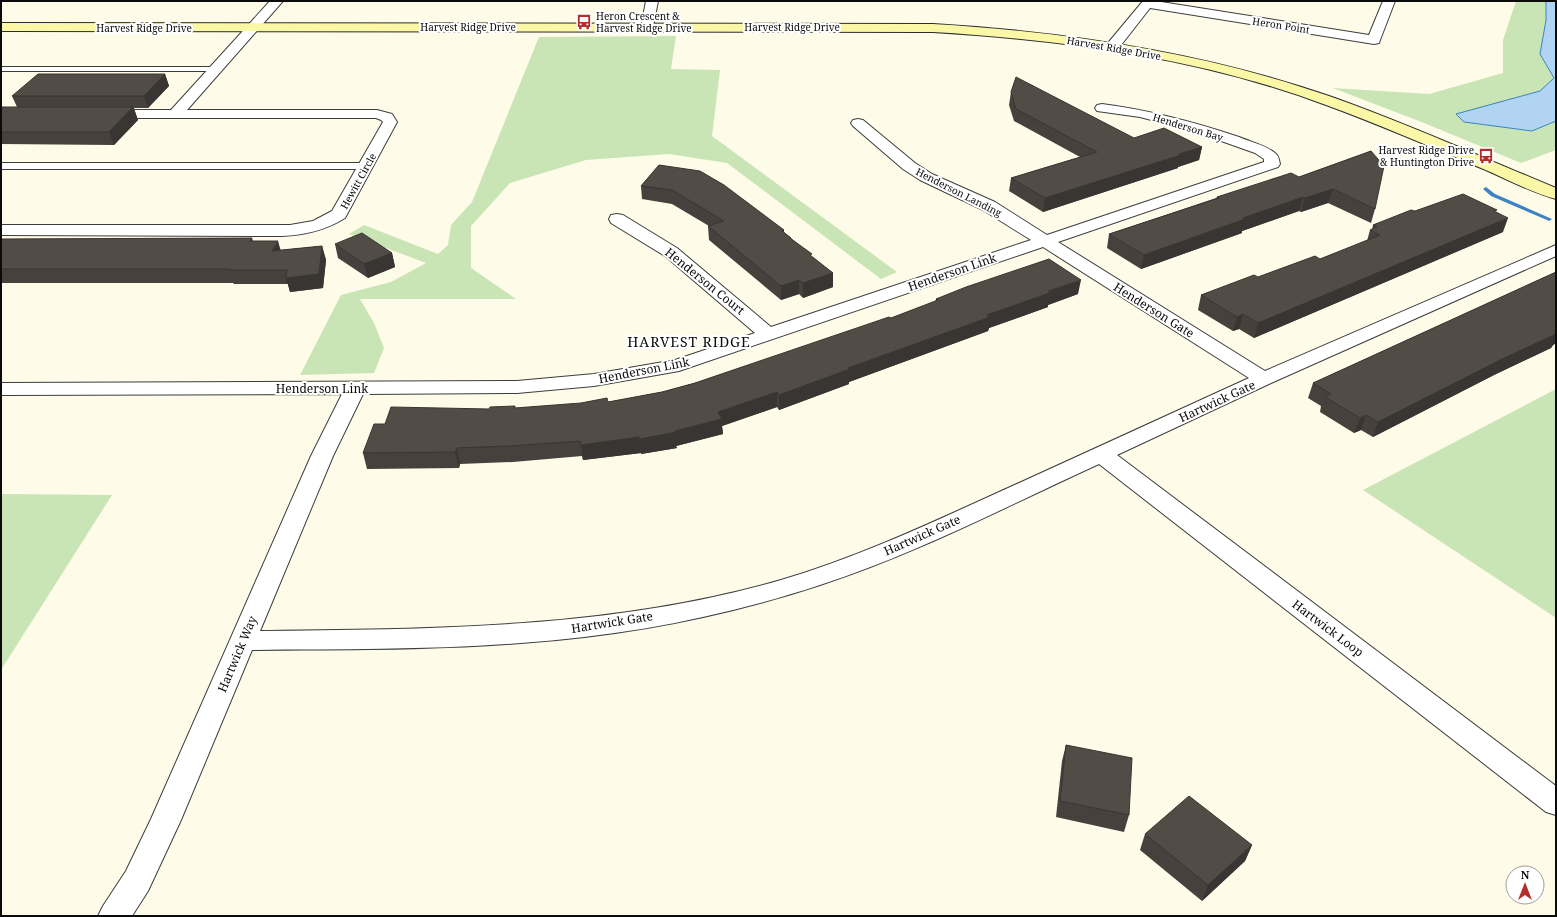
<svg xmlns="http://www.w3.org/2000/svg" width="1557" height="917" font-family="'Noto Serif',serif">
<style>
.green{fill:#cae5b5}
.water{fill:#b0d4f2;stroke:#3b83c5}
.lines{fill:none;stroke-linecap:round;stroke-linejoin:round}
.stream{fill:#3b83c5;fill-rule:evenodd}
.lane-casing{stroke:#3d3d3d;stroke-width:2}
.street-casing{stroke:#3d3d3d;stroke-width:2}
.secondary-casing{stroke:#2c2c2c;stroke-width:2}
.lane{fill:#fff;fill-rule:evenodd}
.street{fill:#fff;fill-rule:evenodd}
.secondary{fill:#faf8a7;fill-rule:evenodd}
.wall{fill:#47413d}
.shaded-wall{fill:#393532}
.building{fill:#524c47;stroke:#393532}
.labels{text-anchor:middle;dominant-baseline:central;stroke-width:4;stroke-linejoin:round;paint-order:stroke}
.far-poi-label{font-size:10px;fill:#0a0a0a;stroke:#fff;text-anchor:start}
.far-street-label{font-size:10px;fill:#0a0a0a;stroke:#fff}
.street-label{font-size:12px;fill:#0a0a0a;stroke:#fff}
.quarter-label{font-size:14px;letter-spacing:1px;fill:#0a0a0a;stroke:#fff}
</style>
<rect width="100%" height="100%" fill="#fefbe8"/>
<g class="green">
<polygon points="1516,1 1556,1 1556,150 1521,163 1424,123 1333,88 1429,94 1503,73 1503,40"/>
<polygon points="676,36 671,69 720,70 712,136 897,272 881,279 727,163 669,154 586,160 510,183 471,226 471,268 516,299 360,299 374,323 384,348 374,373 300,375 341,295 391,282 426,263 349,234 364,225 438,254 448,245 451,225 472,202 539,37"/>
<polygon points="1556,389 1556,618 1363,490"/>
<polygon points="1,494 112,495 1,670"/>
</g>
<polygon class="water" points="1546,1 1556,1 1556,121 1532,131 1464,122 1456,114 1540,91 1554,78 1540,54 1546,20"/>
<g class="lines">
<polygon class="stream" points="1486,187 1495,194 1552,219 1549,221 1547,220 1491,196 1483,189"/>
<defs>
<g id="lane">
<polygon points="1,67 217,67 221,69 217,71 1,71"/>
<polygon points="1,163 365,163 369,166 365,169 1,169"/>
</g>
<g id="street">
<path d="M270,1H283L187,110H377L392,114L397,122L345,218C326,230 305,235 282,236L1,235V225H290L313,221L332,211L383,122L381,120L376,118H106L101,117L99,114L101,111L106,110H171Z"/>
<polygon points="646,1 658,1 653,27 651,30 643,30 641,27"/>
<polygon points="1143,1 1155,1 1369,35 1383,1 1395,1 1380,40 1379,43 1374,44 1150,8 1118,49 1108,49 1106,46 1108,43"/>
<path d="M1102,104C1149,110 1194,122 1239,137C1251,142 1265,145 1275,153C1279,156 1279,160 1280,164L1278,167L1058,242L1265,371L1556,245V256L1271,383L1117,455L1556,786V815L1546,812L1099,464C1007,506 916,554 820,585C723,617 622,636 521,643C432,650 342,649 252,650L181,820L148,891L132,916H98L103,906L126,871L151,819L311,456L342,394L1,395V383L517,381L594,374L675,360L755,333L665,256L611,223L609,219L611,215L617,214L623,215L677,248L771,327L1031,240L983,210L920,180L903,169L853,126L851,123L853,120L858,119L863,120L915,163L932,174L995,202L1047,235L1264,162V159L1255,153L1193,131L1140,117L1097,111L1095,108L1097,105ZM1043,247L1249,378C1168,415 1088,452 1008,488C933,522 859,557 781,580C611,629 435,629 260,631L333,456L363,394L517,393L594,386L679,371Z"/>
</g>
<path id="secondary" d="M1,23L933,24C1067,32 1202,52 1329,96C1406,123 1481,157 1556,188V199C1530,192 1505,178 1481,168C1429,146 1378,124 1326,105C1201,58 1066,40 933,32L1,31Z"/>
</defs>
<use href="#lane" class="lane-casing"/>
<use href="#street" class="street-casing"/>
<use href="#secondary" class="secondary-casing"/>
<use href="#lane" class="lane"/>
<use href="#street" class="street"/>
<use href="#secondary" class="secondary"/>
</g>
<g class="wall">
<polygon points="165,74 169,86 148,108 134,108 138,120 114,145 1,144 1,107 17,107 12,96"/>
<polygon points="1011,92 1134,138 1202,147 1199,160 1178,167 1178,168 1043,212 1009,191 1011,178 1080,157 1014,121 1009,105"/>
<polygon points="1371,151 1375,209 1371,223 1328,203 1301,212 1299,211 1242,231 1242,233 1141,269 1107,248 1109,234 1216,198 1217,197 1299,177"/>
<polygon points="659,165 784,230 784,232 812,257 833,273 833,287 803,298 799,294 781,300 709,240 708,226 709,226 672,204 642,199 641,186"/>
<polygon points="1415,211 1496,212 1503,232 1254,338 1239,329 1233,331 1198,310 1201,295 1320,259 1367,241 1370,230 1372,230 1373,225"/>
<polygon points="252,238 253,241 281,250 322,246 326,260 323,288 290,292 288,284 234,284 233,283 1,283 1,239"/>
<polygon points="335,244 392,253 395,267 368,278 338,258"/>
<polygon points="1556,272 1556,343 1553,345 1551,348 1494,375 1373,437 1361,430 1354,433 1320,412 1321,406 1308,398 1313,383"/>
<polygon points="1078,294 1048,305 1048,307 989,328 988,331 849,382 849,384 779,410 777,407 722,426 723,434 676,446 677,448 641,454 641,453 583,460 582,456 513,462 460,464 459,468 367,469 363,453 385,424 489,409 515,408 608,402 662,392 695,383 891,318 935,302 936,299"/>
<polygon points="1066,745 1129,815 1124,832 1056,817 1062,761"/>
<polygon points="1145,834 1252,845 1245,861 1202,901 1140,850"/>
</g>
<g class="shaded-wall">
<polygon points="165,74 169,86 148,108 144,96"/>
<polygon points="133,107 138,120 114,145 109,132"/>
<polygon points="1202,147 1199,160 1178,167 1178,168 1043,212 1045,198"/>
<polygon points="1333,189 1328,203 1301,212 1305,198"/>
<polygon points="1303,197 1299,211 1242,231 1242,233 1141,269 1144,255 1243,218"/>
<polygon points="1508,218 1503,232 1254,338 1258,323"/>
<polygon points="278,241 282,255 272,251"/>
<polygon points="322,246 326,260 323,288 290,292 286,278"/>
<polygon points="392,253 395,267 368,278 364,264"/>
<polygon points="833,273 833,287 803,298 803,283"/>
<polygon points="799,280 799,294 781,300 781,286"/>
<polygon points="1081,280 1078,294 1048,305 1048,307 989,328 988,331 849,382 849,384 779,410 779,395 1048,291"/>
<polygon points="1243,314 1239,329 1233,331 1237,317"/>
<polygon points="1556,332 1556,343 1553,345 1551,348 1494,375 1373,437 1378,422"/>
<polygon points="777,392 777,407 722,426 723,434 676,446 677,448 641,454 640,439 675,431 718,412"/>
<polygon points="1366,415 1361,430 1354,433 1360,418"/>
<polygon points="639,437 641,453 583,460 581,445"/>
<polygon points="457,448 460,464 459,468 455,452"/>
<polygon points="1252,845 1245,861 1202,901 1208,885"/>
</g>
<g class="building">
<polygon points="38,74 165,74 144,96 12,96"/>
<polygon points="1016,77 1134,138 1164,128 1202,147 1179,154 1181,155 1045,198 1011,178 1097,152 1016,109 1011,92"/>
<polygon points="1,107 133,107 109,132 1,132"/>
<polygon points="1371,151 1384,166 1375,209 1333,189 1305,198 1303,197 1243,218 1245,219 1144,255 1109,234 1219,198 1217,197 1291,173 1299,177"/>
<polygon points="659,165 700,171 724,185 784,230 782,231 791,238 790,238 812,254 810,255 833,273 803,283 799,280 781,286 708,226 724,221 672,190 641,186"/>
<polygon points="1463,194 1497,210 1494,211 1508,218 1258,323 1243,314 1237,317 1201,295 1254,275 1258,277 1315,256 1320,259 1380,235 1370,230 1377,227 1373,225 1411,210 1415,211"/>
<polygon points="362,233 392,253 364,264 335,244"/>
<polygon points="252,238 250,241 278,241 272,251 322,246 319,274 286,278 287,270 229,270 229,269 1,269 1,239"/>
<polygon points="1049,259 1081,280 1048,291 1050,293 987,315 990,317 848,368 850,369 779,395 777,392 718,412 722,419 675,431 676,432 640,439 639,437 581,445 580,441 510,446 457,448 455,452 363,453 374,424 385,424 391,407 489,409 490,407 515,406 515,408 581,403 607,398 608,402 662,392 695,383 889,317 891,318 938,300 936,299 966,287"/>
<polygon points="1556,272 1556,334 1500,360 1378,422 1366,415 1360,418 1325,397 1331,394 1313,383"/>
<polygon points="1066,745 1132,758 1129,815 1060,801"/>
<polygon points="1189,796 1252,845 1208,885 1145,834"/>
</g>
<defs>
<symbol id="bus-bare" viewBox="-9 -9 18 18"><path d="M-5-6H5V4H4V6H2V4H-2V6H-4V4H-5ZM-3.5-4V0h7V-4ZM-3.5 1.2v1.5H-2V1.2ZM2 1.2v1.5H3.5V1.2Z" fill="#b12f2b" stroke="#fff" stroke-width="2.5" paint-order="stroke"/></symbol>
</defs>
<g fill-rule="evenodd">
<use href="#bus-bare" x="573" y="11" width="22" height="22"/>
<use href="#bus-bare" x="1475" y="145" width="22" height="22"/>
</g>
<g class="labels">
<g class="far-poi-label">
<text x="596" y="16">Heron Crescent &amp;<tspan x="596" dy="12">Harvest Ridge Drive</tspan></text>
<text x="1474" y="150" text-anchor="end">Harvest Ridge Drive<tspan x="1474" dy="12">&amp; Huntington Drive</tspan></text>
</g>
<g class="far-street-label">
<text transform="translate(1281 25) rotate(9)">Heron Point</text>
<text x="468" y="27">Harvest Ridge Drive</text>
<text x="792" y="27">Harvest Ridge Drive</text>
<text x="144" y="28">Harvest Ridge Drive</text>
<text transform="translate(1114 48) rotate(10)">Harvest Ridge Drive</text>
<text transform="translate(1188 127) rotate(17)">Henderson Bay</text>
<text transform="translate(358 181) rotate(-61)">Hewitt Circle</text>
<text transform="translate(959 192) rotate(27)">Henderson Landing</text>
</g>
<g class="street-label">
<text transform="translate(952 272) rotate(-19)">Henderson Link</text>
<text transform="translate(705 281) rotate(39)">Henderson Court</text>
<text transform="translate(1154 310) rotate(32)">Henderson Gate</text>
<text transform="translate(644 370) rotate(-11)">Henderson Link</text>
<text x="322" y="388">Henderson Link</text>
<text transform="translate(1217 401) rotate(-25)">Hartwick Gate</text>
<text transform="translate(922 535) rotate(-24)">Hartwick Gate</text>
<text transform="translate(612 622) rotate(-9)">Hartwick Gate</text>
<text transform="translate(1328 628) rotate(37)">Hartwick Loop</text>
<text transform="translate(237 654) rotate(-67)">Hartwick Way</text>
</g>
<g class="quarter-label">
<text x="689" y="341">HARVEST RIDGE</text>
</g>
</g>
<rect width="1557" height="917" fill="none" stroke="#0a0a0a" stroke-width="4"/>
<g transform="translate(1525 885)"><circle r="19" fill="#ffffff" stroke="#9d9d9d"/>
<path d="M0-3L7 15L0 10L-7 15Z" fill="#b12f2b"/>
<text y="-6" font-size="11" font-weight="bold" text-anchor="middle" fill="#0a0a0a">N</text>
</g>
</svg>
